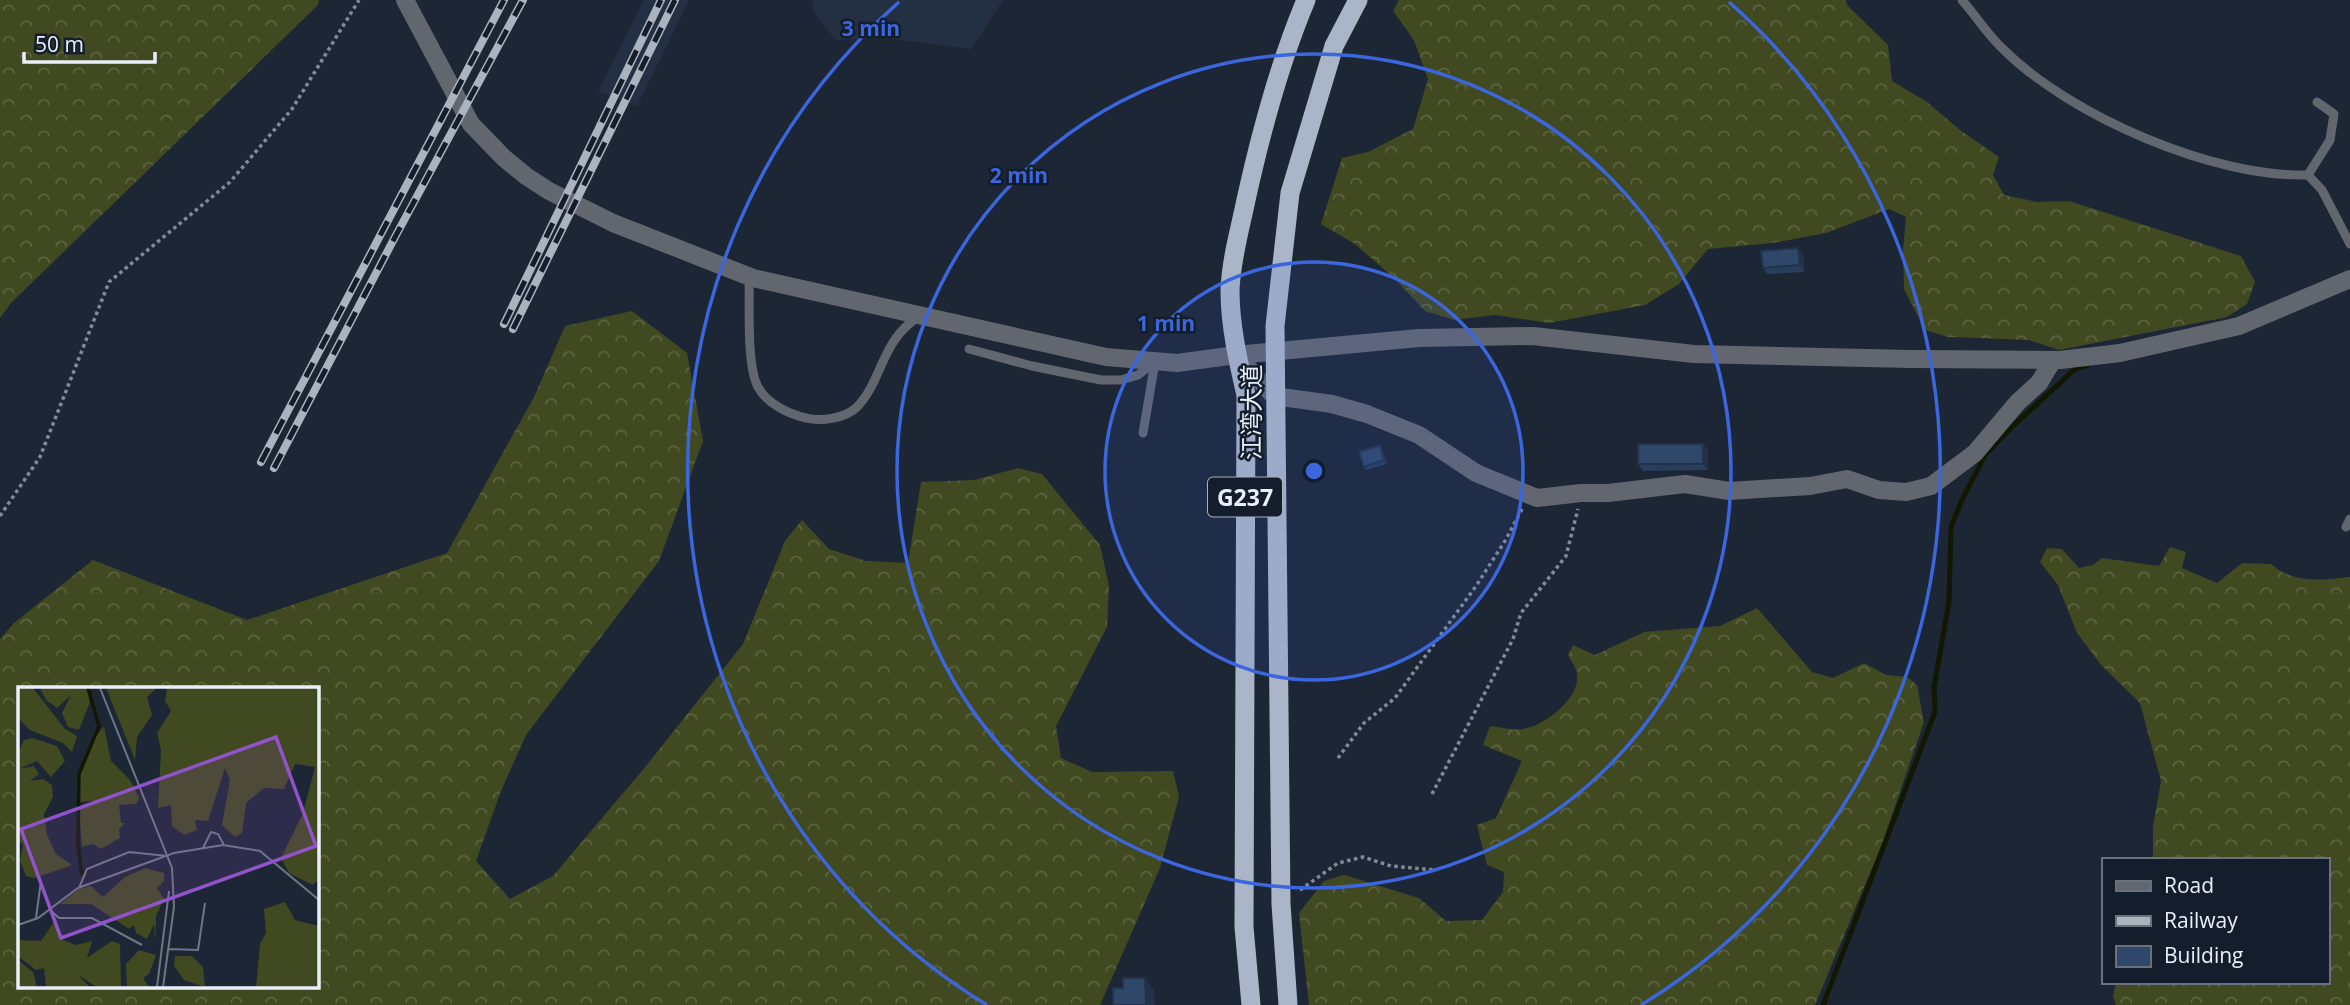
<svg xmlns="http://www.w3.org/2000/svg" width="2350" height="1005" font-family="'Open Sans','Noto Sans SC',sans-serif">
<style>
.built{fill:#233044}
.forest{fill:url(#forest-crowns);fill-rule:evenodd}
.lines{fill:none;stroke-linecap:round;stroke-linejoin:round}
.stream{stroke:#121700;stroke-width:5}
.path{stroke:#828b97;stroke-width:3.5;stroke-dasharray:3.5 3.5;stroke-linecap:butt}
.service{stroke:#62676f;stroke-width:9}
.minor{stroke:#62676f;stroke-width:18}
.tertiary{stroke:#62676f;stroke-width:18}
.trunk{stroke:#aab6c8;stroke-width:19}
.rail-casing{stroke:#abb3be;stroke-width:8}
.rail{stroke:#131d2b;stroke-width:5;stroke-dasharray:16;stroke-linecap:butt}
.wall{fill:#283e5b}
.shaded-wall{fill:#21324a}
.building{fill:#2f486a;stroke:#21324a;stroke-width:2}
.ring{fill:none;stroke:#3c66dd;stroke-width:3.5}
.labels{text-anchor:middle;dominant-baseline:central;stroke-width:5;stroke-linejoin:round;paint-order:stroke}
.shield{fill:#131d2b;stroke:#a9b1bc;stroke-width:2}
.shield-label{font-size:23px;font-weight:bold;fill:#e9f0fa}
.street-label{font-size:24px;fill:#e9f0fa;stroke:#131d2b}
.inset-river{fill:none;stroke:#121700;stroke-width:3.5}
.inset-road{fill:none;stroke:#6e7784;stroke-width:2}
.view{fill:#9153cb;fill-opacity:0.15;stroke:#9153cb;stroke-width:3.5}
.inset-edge{fill:none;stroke:#e9f0fa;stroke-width:3.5}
.centre{fill:#3c66dd;stroke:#131d2b;stroke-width:3.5}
.ring-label{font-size:21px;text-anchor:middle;font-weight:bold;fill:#3c66dd;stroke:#131d2b;stroke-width:5;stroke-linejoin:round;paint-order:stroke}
</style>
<defs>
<pattern id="forest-crowns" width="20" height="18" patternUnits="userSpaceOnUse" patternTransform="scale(1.75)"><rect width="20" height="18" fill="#414920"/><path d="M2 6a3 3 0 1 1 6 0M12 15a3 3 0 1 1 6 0" fill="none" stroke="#5c6441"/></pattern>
</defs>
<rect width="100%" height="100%" fill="#1c2635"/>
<g class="built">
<polygon points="644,0 689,0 637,106 598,92"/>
<polygon points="812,0 1003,0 971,49 886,38 835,40 814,12"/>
</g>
<g class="forest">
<polygon points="0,0 319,0 318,5 11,303 0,318"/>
<polygon points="1399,0 1846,0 1847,5 1888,45 1892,81 1927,102 1960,130 1999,157 1993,175 2004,195 2037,202 2069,201 2241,256 2255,282 2247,304 2227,317 2059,350 2029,340 1948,337 1925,330 1904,289 1903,250 1906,217 1889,209 1826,233 1772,243 1708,249 1679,284 1645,305 1549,323 1495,315 1454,320 1425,311 1395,279 1355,244 1321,224 1342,158 1368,152 1413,129 1428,79 1414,40 1393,11"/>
<path d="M632,311L687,353L703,441L659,561L526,735L501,791L476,861L510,899L553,876L646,766L743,644L785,541L802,520L829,549L866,561L908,563L921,482L974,480L1018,468L1042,474L1100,545L1109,586L1107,627L1056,726L1061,758L1092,772L1173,771L1179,797L1160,868L1100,1005H0V639L14,623L93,560L247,620L447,553L534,397L565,326ZM317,688V986H19V688Z"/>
<path d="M2170,547L2186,552L2182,568L2217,583L2242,563L2271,564C2293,584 2322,580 2350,577V1005H2116L2113,996L2116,982H2327V860H2153V827L2161,781L2140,703L2101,665L2077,633L2058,585L2040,562L2047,548L2062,549L2079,568L2093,565L2102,558L2159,566Z"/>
<path d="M1757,608L1812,672L1833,678L1864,663L1886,675L1907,677L1917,685L1924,722L1882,844L1815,1005H1309L1299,913L1324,881L1344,875L1419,898L1446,921L1482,920L1503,892L1504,872L1487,865L1477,825L1496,818L1522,761L1483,745L1490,726C1500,727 1513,731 1523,729C1544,726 1580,699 1577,675C1577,668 1571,661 1568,655L1573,645L1595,655L1644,632L1720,626Z"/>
</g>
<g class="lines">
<polyline class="stream" points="1823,1005 1935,712 1934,687 1949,602 1951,527 1962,500 1985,455 2014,425 2074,370 2088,365"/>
<g class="path">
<polyline points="0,516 40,457 109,282 230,182 292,109 359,0"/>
<polyline points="1338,758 1364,723 1395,698 1476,586 1505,541 1522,509"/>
<polyline points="1432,794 1513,639 1521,613 1566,556 1578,509"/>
<polyline points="1300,890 1338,863 1363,857 1391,866 1435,870"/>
</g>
<g class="service">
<path d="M1962,0C1976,16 1988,35 2003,49C2070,116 2214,178 2308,175L2322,190L2350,244"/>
<polyline points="2308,175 2330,140 2334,114 2317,102"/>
<path d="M749,276C750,304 746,364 758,387C767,404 789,414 806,418C821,422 846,418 857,407C883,380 881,339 920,316"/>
<polyline points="969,349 1032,366 1101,380 1121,380 1138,375 1155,362"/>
<polyline points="1143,433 1155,362"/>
<polyline points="2346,527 2350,519"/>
</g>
<polyline class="minor" points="405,0 471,124 504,158 526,176 549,191 613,223 753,278 1106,357 1177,363 1236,355 1274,396 1332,404 1367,414 1419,435 1476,473 1537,498 1581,493 1608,493 1685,484 1729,491 1810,486 1847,479 1879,490 1906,492 1931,486 1975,453 2017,403 2039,383 2053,360"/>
<polyline class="tertiary" points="1236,355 1419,338 1533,336 1694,354 1911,359 2060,360 2120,353 2239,326 2350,279"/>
<g class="trunk">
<path d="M1251,1005L1244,927L1246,395C1238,361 1230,325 1230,290C1231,260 1240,229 1246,200C1261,132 1279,64 1306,0"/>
<polyline points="1288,1005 1281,904 1275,326 1290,193 1334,46 1358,0"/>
</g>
<defs>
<g id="rail">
<polyline points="504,324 661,0"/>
<polyline points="513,329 675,0"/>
<polyline points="261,462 504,0"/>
<polyline points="274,468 395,237 523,0"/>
</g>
</defs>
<use href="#rail" class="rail-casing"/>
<use href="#rail" class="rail"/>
</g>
<g class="wall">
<polygon points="1798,248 1803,254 1804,272 1767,274 1763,268"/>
<polygon points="1703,444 1708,450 1708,470 1643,471 1638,464"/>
<polygon points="1382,449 1387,464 1366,470 1364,467"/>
</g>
<g class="shaded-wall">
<polygon points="1798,248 1803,254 1804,272 1800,265"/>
<polygon points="1703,444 1708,450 1708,470 1703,464"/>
<polygon points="1145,978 1154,990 1155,1005 1146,1005"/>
</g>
<g class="building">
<polygon points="1798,248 1800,265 1763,268 1761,251"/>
<rect x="1638" y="444" width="65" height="20"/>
<polygon points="1380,445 1384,460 1364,467 1359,452"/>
<polygon points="1123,978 1145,978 1146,1005 1113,1005 1113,988 1123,988"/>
</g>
<circle cx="1314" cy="471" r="209" fill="#3c66dd" fill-opacity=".12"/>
<g class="ring">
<circle cx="1314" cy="471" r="209"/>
<circle cx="1314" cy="471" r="417"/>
<path d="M987 1005A626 626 0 0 1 899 2M1729 2A626 626 0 0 1 1641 1005"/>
</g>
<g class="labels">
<rect class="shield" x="1208" y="477.5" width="74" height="39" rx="5"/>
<g class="shield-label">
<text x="1245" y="497">G237</text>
</g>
<g class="street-label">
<text transform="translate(1250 412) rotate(-90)">江湾大道</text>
</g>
</g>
<g transform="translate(18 687)">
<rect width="301" height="301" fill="#1c2635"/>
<path d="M0,1H15L47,42L59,49L54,65L45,56L12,43L0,31ZM22,1H69L72,15L61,43L50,40L44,26L53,8L39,21L28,13ZM88,1H139L129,10L134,28L119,50L117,73ZM149,1H301V192L295,198L271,186L263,171L285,126L297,80L277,77L266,102L246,101L228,116L224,146L217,150L204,138L212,93L207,81L190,134L177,133L179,143L166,148L154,139L153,118L140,121L143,63L139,46L153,24L147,14ZM86,39L93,74L112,93L121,111L118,117L101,118L103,136H107L101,142L102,151L83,162L75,157L64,160L61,121L76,114L61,115V89L72,57ZM14,51L39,59L47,74L33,90L19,74L1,82L16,79L21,87L12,94L25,92L34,98L35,110L26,127L29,148L38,167L54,178L17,191L8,189L2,174L5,158L0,153V66L6,53ZM127,181L146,186V194L139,201L146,212L138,229L137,256L136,237L129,252L118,246L116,238L111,242L73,217H42L61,202L73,199L85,210L107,190ZM267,215L277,233L301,239V300H238L242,257L248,246L246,222ZM36,235L43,252L58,258L74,254L69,271L94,254L102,257L103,300H79L60,288L72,300H28L26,281L18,283L1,270L0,253L23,254ZM121,263L138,268L131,287L125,291L131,300H109L108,277ZM157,269H174L185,280L187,300L166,293L156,279ZM0,273L15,285L19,300H0Z" fill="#414920"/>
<path class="inset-river" d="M64,188L60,158L61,87L81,39L70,1"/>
<path class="inset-road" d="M82,1L154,181L156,220L145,300M185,161L193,145L200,147L206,158M61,201L69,182L111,165L149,169M31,222L41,231H74L124,258M18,231L23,194M0,238L20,231L60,201L156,166L205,158L242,164L301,213M151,262L180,263L187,216M139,300L151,204"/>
<path class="view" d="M258,50L298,159L43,251L3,142Z"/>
<rect width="301" height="301" class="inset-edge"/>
</g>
<circle cx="1314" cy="471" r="10" class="centre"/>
<g class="ring-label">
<text x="871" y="36">3 min</text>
<text x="1019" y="183">2 min</text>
<text x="1166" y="331">1 min</text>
</g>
<rect x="2102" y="858" width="228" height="126" fill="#131d2b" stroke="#69717e" stroke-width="2"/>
<rect x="2116" y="881" width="35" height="10" fill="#62676f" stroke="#69717e" stroke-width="2"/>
<text x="2164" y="893" font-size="21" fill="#e9f0fa">Road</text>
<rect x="2116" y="916" width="35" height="10" fill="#abb3be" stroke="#69717e" stroke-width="2"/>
<text x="2164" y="928" font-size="21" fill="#e9f0fa">Railway</text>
<rect x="2116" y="946" width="35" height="21" fill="#2f486a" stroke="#69717e" stroke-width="2"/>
<text x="2164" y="963" font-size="21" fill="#e9f0fa">Building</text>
<path d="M24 52v10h131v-10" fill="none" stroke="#e9f0fa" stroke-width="3.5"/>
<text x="35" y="52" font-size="21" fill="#e9f0fa" stroke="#131d2b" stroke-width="5" paint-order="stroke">50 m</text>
</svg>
